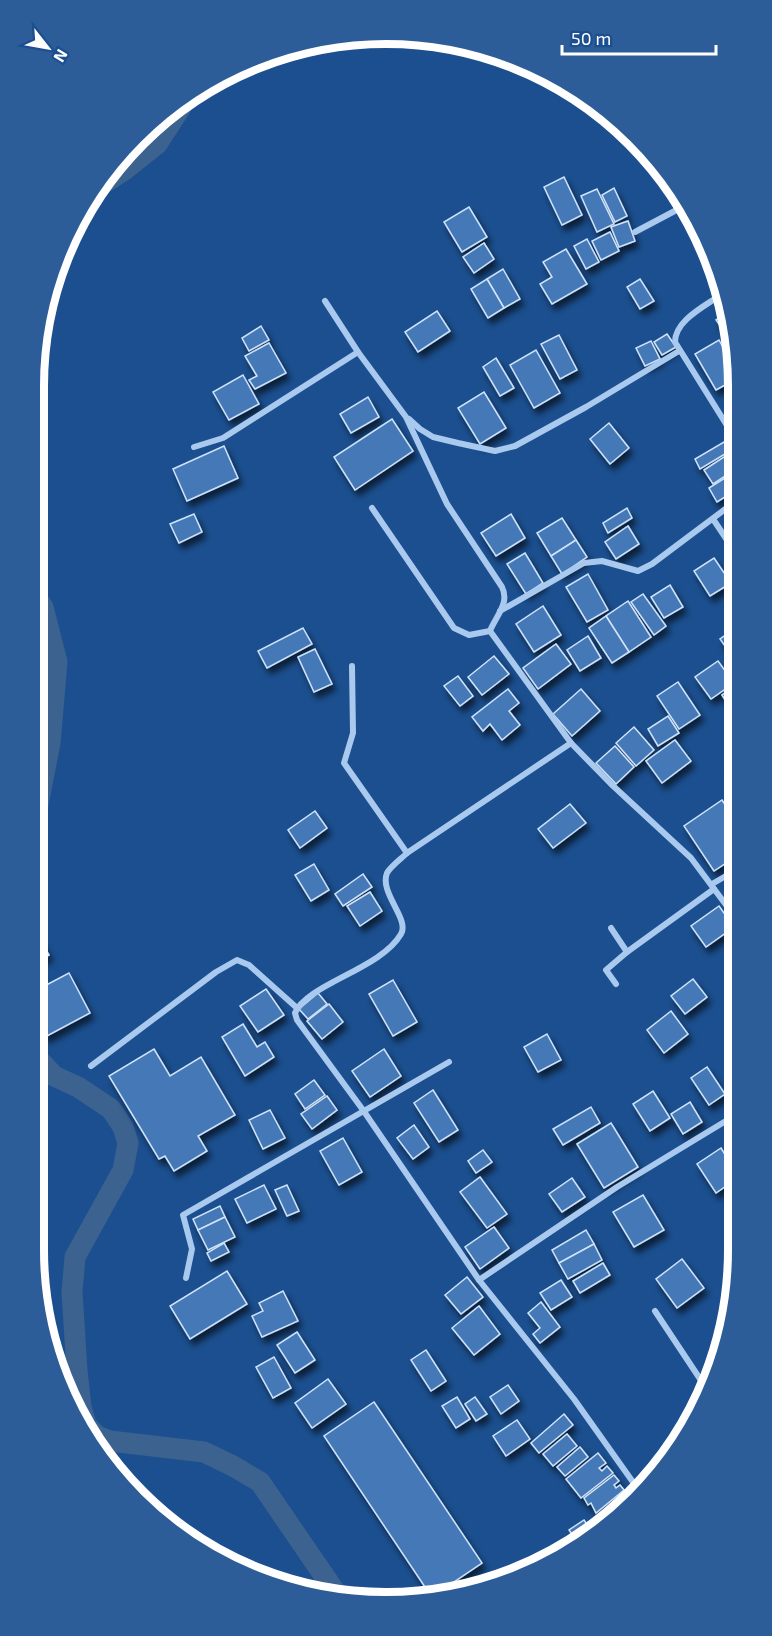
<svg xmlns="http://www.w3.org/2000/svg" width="772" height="1636" font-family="'Exo 2',sans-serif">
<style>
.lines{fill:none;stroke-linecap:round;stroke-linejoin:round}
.canal{stroke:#3c6290;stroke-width:21}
.building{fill:#4478b7;stroke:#cfe3fa;stroke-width:1.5;filter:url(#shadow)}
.minor{stroke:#a9c9ee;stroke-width:6}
.rim{fill:none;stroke:#fff;stroke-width:8}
</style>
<defs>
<filter id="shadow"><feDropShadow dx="3.5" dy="6" stdDeviation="3" flood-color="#0009"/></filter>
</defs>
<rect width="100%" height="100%" fill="#1b4f8f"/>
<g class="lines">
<g class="canal">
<polyline points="106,182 123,171 157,144 181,107"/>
<polyline points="33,830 50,743 57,662 43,607 33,593"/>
<polyline points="33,1046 39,1060 54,1076 78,1087 111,1109 123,1127 128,1143 123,1170 75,1257 72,1292 77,1371 81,1407 85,1421"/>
<polyline points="89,1428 97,1436 110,1441 204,1452 233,1466 260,1482 338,1596"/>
</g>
</g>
<g class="building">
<polygon points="564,177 582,215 562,225 544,187"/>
<polygon points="614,188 627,216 615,222 602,195"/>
<polygon points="597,189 614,224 597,232 581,196"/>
<polygon points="469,207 487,237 462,252 444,222"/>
<polygon points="628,221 635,241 619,247 611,227"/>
<polygon points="610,232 619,251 601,260 592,241"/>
<polygon points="587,239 599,262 586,269 574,246"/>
<polygon points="484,243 494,259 474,273 463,257"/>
<polygon points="566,249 587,284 552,304 540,284 552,277 543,262"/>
<polygon points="503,269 520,299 504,308 487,279"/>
<polygon points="487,279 504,308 488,318 471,289"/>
<polygon points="640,279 654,301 640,309 627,287"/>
<polygon points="437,311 450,331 418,352 405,332"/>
<polygon points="728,311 736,340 736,348 716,320"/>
<polygon points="261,326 269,340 249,351 242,338"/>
<polygon points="667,334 676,347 662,355 654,342"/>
<polygon points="559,335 577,370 560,379 541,344"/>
<polygon points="719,340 736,371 736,379 716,390 695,354"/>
<polygon points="651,341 660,359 645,366 636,348"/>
<polygon points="269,343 286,373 255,389 249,380 257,376 245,356"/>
<polygon points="536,350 560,393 534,408 510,365"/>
<polygon points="496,358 514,388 500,396 483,367"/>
<polygon points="243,375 259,404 229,420 213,392"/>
<polygon points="484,392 506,428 480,444 458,408"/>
<polygon points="368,397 379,417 351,433 340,414"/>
<polygon points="392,419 413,451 355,490 334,457"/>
<polygon points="609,423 629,448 610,464 590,439"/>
<polygon points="724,442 730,451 700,469 695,459"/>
<polygon points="224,446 238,478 187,501 173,469"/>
<polygon points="730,453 736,464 736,469 713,484 704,470"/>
<polygon points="736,471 736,490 717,502 709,488"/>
<polygon points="627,508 632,518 608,533 603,523"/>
<polygon points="194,514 202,532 179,543 170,524"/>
<polygon points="511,514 525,538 496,556 481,533"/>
<polygon points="562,518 576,540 551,556 537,533"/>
<polygon points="628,526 639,544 616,559 605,542"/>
<polygon points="576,540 587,557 562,574 551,556"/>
<polygon points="525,553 543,583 526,594 507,564"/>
<polygon points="714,558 731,583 710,596 694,571"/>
<polygon points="588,574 608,610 587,622 566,587"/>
<polygon points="670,585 683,607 664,618 651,597"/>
<polygon points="643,594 666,626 654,635 631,602"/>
<polygon points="628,601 651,637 629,652 606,616"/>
<polygon points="543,606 561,635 534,652 516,624"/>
<polygon points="606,616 629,652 612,663 589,628"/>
<polygon points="737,627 737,653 732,656 720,639"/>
<polygon points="303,628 312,644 267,668 258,651"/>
<polygon points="588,636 601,658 580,671 567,650"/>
<polygon points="556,644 571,664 538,689 523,668"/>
<polygon points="315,649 332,684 314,692 298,657"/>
<polygon points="494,656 509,674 482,695 468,677"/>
<polygon points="718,661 734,683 711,699 695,677"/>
<polygon points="458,676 473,696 460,706 444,686"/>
<polygon points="678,682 700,715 679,729 657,696"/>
<polygon points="737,685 737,719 722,695"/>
<polygon points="508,689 519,703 509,711 520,725 502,740 490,724 483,731 472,717"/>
<polygon points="581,689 600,711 572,736 553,714"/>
<polygon points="668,716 679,733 658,746 648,729"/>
<polygon points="634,727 654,750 636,766 616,743"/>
<polygon points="675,740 691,761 662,783 646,761"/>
<polygon points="615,746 634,767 616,784 596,763"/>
<polygon points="737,758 737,783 726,765"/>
<polygon points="722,800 738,824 738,855 714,871 684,826"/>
<polygon points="570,804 586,823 553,848 538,829"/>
<polygon points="315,811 327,828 300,848 288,830"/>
<polygon points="314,864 329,890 311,901 295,875"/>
<polygon points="363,874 372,887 343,906 335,894"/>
<polygon points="370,892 382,911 360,926 347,906"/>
<polygon points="719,906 734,927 706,947 691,926"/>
<polygon points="40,940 49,955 33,964 33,944"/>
<polygon points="36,965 43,980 33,985 33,966"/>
<polygon points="738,967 738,994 726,976"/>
<polygon points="69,973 90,1013 45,1037 33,1014 33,992"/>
<polygon points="693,979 707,997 685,1014 671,996"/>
<polygon points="393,980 417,1022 393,1036 369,994"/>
<polygon points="266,989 284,1015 258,1032 240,1006"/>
<polygon points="318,993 327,1004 308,1019 299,1009"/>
<polygon points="329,1004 343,1022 322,1039 307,1021"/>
<polygon points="671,1011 688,1034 664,1053 647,1030"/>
<polygon points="243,1024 257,1047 265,1042 274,1057 245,1076 222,1037"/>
<polygon points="547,1034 561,1060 538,1072 524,1047"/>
<polygon points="154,1049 170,1076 201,1057 235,1115 198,1136 207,1151 174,1171 165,1156 159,1159 109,1076"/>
<polygon points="384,1049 401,1076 370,1097 352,1071"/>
<polygon points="707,1067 725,1094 709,1105 691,1078"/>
<polygon points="314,1080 325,1095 305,1109 295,1094"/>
<polygon points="433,1090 458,1130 439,1142 414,1103"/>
<polygon points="653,1091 670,1118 650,1131 633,1104"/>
<polygon points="327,1096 337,1110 312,1129 301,1114"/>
<polygon points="690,1102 702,1122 683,1134 671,1114"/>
<polygon points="591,1107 600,1123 563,1145 553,1129"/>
<polygon points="270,1110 285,1138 263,1149 249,1120"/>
<polygon points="611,1123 638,1167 604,1188 577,1144"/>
<polygon points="414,1125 429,1147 413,1159 397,1138"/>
<polygon points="343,1138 362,1172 339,1185 320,1151"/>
<polygon points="721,1148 739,1177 716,1193 697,1164"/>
<polygon points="483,1150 492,1162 476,1173 468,1161"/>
<polygon points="480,1177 507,1214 487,1228 460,1192"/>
<polygon points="572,1178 585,1197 562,1212 549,1194"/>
<polygon points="264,1185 276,1209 247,1223 235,1199"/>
<polygon points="287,1185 299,1211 287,1216 275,1190"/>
<polygon points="643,1195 664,1230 634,1247 613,1212"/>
<polygon points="220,1206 225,1217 198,1230 193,1219"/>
<polygon points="739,1212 739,1234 728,1219"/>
<polygon points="225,1217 235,1237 208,1250 198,1230"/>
<polygon points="494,1227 509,1248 480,1269 465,1247"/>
<polygon points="586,1230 594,1244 559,1263 552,1250"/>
<polygon points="224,1243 229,1252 211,1261 207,1253"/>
<polygon points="594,1244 602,1260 568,1279 559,1263"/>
<polygon points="682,1259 704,1288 677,1308 656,1279"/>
<polygon points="603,1263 610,1275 580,1293 573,1281"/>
<polygon points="227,1271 247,1304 190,1339 170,1306"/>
<polygon points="467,1277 483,1297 461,1314 445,1295"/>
<polygon points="561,1280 572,1297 551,1310 540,1293"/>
<polygon points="283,1291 298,1321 262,1337 252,1316 263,1311 259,1303"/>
<polygon points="541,1302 560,1327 540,1343 533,1334 540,1328 528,1313"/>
<polygon points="479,1306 500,1334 474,1355 452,1328"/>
<polygon points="297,1332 315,1360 295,1373 277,1345"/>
<polygon points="426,1350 446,1381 431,1391 411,1360"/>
<polygon points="274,1357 291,1388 273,1398 256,1367"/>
<polygon points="717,1359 714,1377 710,1380 703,1372"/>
<polygon points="328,1379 346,1404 312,1428 295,1403"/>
<polygon points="508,1385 519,1401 501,1414 490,1397"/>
<polygon points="457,1397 470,1419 456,1428 442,1406"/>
<polygon points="475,1397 487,1414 476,1421 465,1404"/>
<polygon points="374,1402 482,1563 433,1596 431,1596 324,1436"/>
<polygon points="564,1414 573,1425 539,1453 531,1443"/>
<polygon points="517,1420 530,1439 506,1456 493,1436"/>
<polygon points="567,1434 577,1446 553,1466 543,1454"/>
<polygon points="580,1447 588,1457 565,1476 557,1467"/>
<polygon points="598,1453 606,1463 599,1468 602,1471 607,1466 613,1473 581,1498 566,1479"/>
<polygon points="614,1475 619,1481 614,1485 616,1488 620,1485 624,1490 596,1513 591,1503 588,1505 584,1498"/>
<polygon points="584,1520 592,1532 578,1543 569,1530"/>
</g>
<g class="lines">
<g class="minor">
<polyline points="635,232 686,205"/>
<path d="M723,293C708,305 675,319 675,342L736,440"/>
<path d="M325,301L358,352L406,417L447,504L502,587C510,603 496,616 490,631L571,743L611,784L691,858L738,921"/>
<polyline points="409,419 420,429 433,437 458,443 495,451 515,446 586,407 679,351"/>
<polyline points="194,447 223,438 358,352"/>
<polyline points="372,508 454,628 469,635 490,631"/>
<polyline points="713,519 737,555"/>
<polyline points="500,611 584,563 602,561 638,571 652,564 736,501"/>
<polyline points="352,666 353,733 344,763 407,853"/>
<path d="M571,743L407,853C401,859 391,866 387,873C379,893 410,919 401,934C381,969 307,984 295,1013L297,1020L363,1110L479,1280L574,1399L640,1492"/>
<polyline points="736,806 738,808"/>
<polyline points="712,884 738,869"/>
<polyline points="611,928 627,952"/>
<polyline points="616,984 606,970 627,952 714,889"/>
<polyline points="91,1066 216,972 237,960 249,965 297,1008"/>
<polyline points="186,1278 192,1249 183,1215 449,1062"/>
<polyline points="479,1280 617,1187 739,1113"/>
<polyline points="655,1311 708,1391"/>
</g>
</g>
<path d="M0 0H772V1636H0ZM386 44H386A342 342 0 0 1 728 386V1250A342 342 0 0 1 386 1592H386A342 342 0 0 1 44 1250V386A342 342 0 0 1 386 44Z" fill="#2d5d98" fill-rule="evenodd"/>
<path class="rim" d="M386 44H386A342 342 0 0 1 728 386V1250A342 342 0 0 1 386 1592H386A342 342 0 0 1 44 1250V386A342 342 0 0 1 386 44Z"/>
<g transform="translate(48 48) rotate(121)" stroke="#1b4f8f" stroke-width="4.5" paint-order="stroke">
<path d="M0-4.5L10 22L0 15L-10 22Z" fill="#ffffff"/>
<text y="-9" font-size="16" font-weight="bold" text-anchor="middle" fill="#ffffff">N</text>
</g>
<path d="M562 45v9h154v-9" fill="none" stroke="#ffffff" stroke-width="3"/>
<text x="571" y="45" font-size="18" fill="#ffffff" stroke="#1b4f8f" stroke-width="4.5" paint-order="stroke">50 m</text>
</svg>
